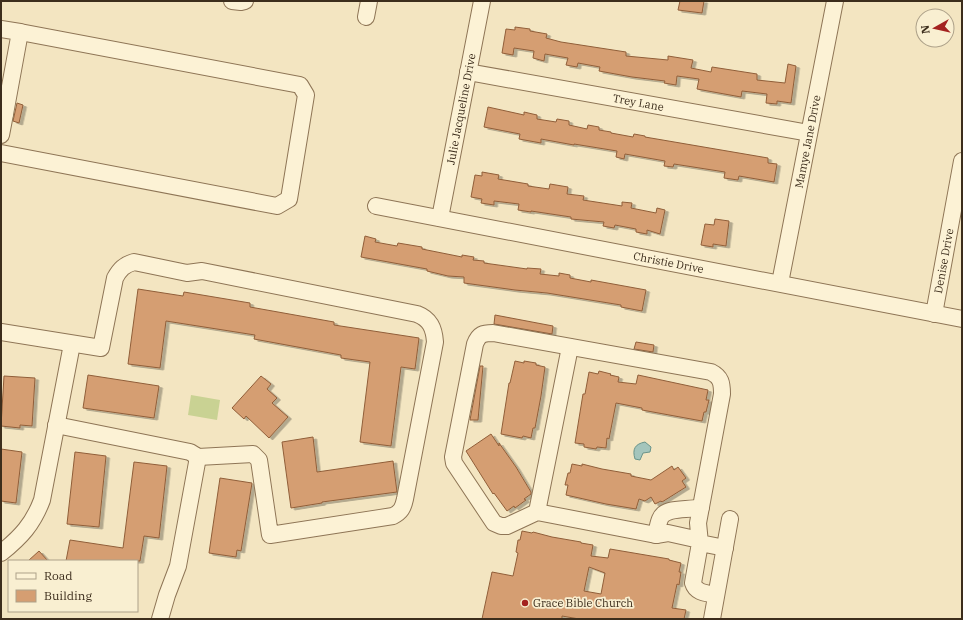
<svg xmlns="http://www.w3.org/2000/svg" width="963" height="620" font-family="'IBM Plex Serif',serif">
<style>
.garden{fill:#c9d293}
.water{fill:#a4c5bc;stroke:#69948a}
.building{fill:#d59e72;stroke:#905e39;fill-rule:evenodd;filter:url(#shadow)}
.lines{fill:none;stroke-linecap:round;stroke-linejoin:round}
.minor-casing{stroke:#8e7556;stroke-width:18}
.minor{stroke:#fcf2d5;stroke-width:16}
.poi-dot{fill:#a4221f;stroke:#f9efd1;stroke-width:1.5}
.labels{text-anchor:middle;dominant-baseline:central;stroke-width:3.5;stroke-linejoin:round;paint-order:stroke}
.street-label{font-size:11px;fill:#3c2d1c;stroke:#f9efd1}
.poi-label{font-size:11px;fill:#3c2d1c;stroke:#f9efd1;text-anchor:start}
</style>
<defs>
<filter id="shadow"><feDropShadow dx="3.5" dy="2" stdDeviation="0" flood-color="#0004"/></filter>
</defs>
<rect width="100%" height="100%" fill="#f3e5c1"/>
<polygon class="garden" points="191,395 220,400 217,420 188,415"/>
<path class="water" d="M645,442L651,447L650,452L643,453L640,460L635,459C632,449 635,444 645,442Z"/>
<g class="building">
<polygon points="680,1 704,1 702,13 678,10"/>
<polygon points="515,27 530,29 530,31 547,34 546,38 561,42 626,52 626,56 668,60 668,56 693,60 691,68 711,72 712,67 757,74 757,80 785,83 788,64 796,66 791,103 777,101 777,104 766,103 767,94 742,91 741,97 697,89 699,79 677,76 676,85 664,83 665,81 632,77 599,71 600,67 578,63 577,67 566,65 568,58 545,54 544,61 533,58 534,51 514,48 513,55 502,53 506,29 515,30"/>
<polygon points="17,103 23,105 19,123 13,121"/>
<polygon points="488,107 524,115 524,112 537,115 537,119 556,122 557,119 569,121 569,125 587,129 588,125 599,127 599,130 611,132 611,133 633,137 634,134 645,136 645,137 768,158 768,163 777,164 774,182 739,176 738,180 724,178 725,172 674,164 673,167 664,166 665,161 625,154 624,159 616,157 617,151 574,144 574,145 541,139 541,143 519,139 520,134 484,127"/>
<polygon points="482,172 499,175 498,179 528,184 528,186 549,189 550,184 568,187 567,194 584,196 583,200 622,206 622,202 632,203 631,208 656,213 657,208 665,210 660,234 647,230 647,234 636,232 636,229 615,225 614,228 603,226 604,222 571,219 571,217 531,211 531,212 518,210 519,204 494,201 494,205 481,203 482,199 471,197 475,175 482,176"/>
<polygon points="715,219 729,221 726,246 713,244 713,247 701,245 705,224 714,225"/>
<polygon points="365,236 376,239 375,242 397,246 398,243 422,247 422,249 462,257 462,255 474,257 473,260 484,261 484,263 527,269 527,268 541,269 540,274 559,276 559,273 570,275 570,278 591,282 591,280 646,290 642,311 621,307 621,305 547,293 515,290 464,283 464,277 448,276 427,271 427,269 361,257"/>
<polygon points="138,289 183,296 184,292 250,303 250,307 334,322 334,325 419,338 415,369 401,367 391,446 360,442 370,362 341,358 341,355 254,339 255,335 166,321 160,368 128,364"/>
<polygon points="495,315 553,326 552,334 494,324"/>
<polygon points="636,342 654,345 653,352 634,349"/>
<polygon points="515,361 524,363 524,361 536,363 536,365 545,367 541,396 535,428 533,428 531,438 523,436 522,438 501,434 509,383 510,383"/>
<polygon points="480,366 483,366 478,420 470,420"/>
<polygon points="599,371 611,374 610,375 619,377 618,382 636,384 638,375 708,390 706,400 709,400 706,412 704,412 702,421 642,410 642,408 616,403 609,439 607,438 606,448 597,447 596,449 584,447 584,444 575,443 583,394 585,394 589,372 598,374"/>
<polygon points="88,375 159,386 154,418 83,408"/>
<polygon points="4,376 35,378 32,426 20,425 20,428 1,426"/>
<polygon points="261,376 271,384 267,389 277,398 272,403 288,417 269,438 246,416 244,419 232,408"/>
<polygon points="491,434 499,446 499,443 516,467 531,492 531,494 524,499 526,500 515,508 514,506 507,511 494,493 493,494 466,451"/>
<polygon points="313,437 317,472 393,461 397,492 322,502 322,503 291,508 282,442"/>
<polygon points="1,449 22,452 16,503 1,501"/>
<polygon points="75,452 106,456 99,527 67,524"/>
<polygon points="134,462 167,466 159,538 144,536 140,561 66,561 70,540 123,548"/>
<polygon points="572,464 582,466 582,464 602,469 631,474 631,476 651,480 672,466 674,470 678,467 686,478 682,481 686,487 662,502 661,501 655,504 651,497 645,501 639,499 636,509 606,504 566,495 568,485 565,485 568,473 570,473"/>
<polygon points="220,478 252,483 241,551 237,550 236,557 209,553"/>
<path d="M522,531L532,533L533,532L552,537L581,542V543L593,545L591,556L608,558L610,549L669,559V560L681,563L679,572H681L679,585L677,584L672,608L686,610L684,619H579L562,616V619H482L492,572L513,576L518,553L516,552L518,540H520ZM589,567L605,573L601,594L584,591Z"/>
<polygon points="39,551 48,561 28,561"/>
</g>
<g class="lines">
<defs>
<g id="minor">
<polyline points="232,1 241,2 245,1"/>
<polyline points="366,17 369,1"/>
<polyline points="1,29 20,32 5,114 1,113"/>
<path id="s1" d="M468,72L809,133"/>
<polyline points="1,135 5,114"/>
<polyline points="1,153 277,206 289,199 306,95 300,85 20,32"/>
<path id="s2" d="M376,206L962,319"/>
<path id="s3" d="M440,218L482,1"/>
<path id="s4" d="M780,283L835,1"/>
<path id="s5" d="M934,314L962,161"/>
<path d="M1,332L101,348L115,278C120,269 124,265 134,262L187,273L202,271L417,314C430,319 434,328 435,342L405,499C403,508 401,512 393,516L270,535L259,460L253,454L198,457L190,452L56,425"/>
<polyline points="537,512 570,347"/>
<path d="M656,535C657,530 658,524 660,519C665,506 688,511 701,507"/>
<path d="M1,553C21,537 33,524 42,500L72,344"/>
<path d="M716,595C706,593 696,593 693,583L700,543L698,523L722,394C722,383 721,377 711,372L493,333C483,333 479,334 475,344L453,457L454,463L494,523L501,526H507L537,512L656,535L668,533L695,539L700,543L725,548"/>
<polyline points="160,619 167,595 178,566 198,457"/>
<polyline points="712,619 730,519"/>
</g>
</defs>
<use href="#minor" class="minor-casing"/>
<use href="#minor" class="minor"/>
</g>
<circle class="poi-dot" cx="525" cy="603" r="4"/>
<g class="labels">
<g class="street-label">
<text stroke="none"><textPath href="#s1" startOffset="173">Trey Lane</textPath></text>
<text stroke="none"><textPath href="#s3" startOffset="111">Julie Jacqueline Drive</textPath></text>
<text stroke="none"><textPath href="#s4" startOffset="144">Mamye Jane Drive</textPath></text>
<text stroke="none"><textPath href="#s5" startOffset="54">Denise Drive</textPath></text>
<text stroke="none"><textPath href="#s2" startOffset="298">Christie Drive</textPath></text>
</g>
<g class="poi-label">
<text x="533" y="603">Grace Bible Church</text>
</g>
</g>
<rect width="963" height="620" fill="none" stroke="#3c2d1c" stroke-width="4"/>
<rect x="8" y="560" width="130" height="52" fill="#f9efd1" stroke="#ada189"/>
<rect x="16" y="573" width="20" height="6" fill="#fcf2d5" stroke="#ada189"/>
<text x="44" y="580" font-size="12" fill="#3c2d1c">Road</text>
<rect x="16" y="590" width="20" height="12" fill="#d59e72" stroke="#ada189"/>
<text x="44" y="600" font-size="12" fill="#3c2d1c">Building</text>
<g transform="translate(935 28) rotate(262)"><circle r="19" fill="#f9efd1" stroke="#ada189"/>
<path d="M0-3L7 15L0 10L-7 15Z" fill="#a4221f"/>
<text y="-6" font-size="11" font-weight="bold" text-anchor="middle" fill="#3c2d1c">N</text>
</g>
</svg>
